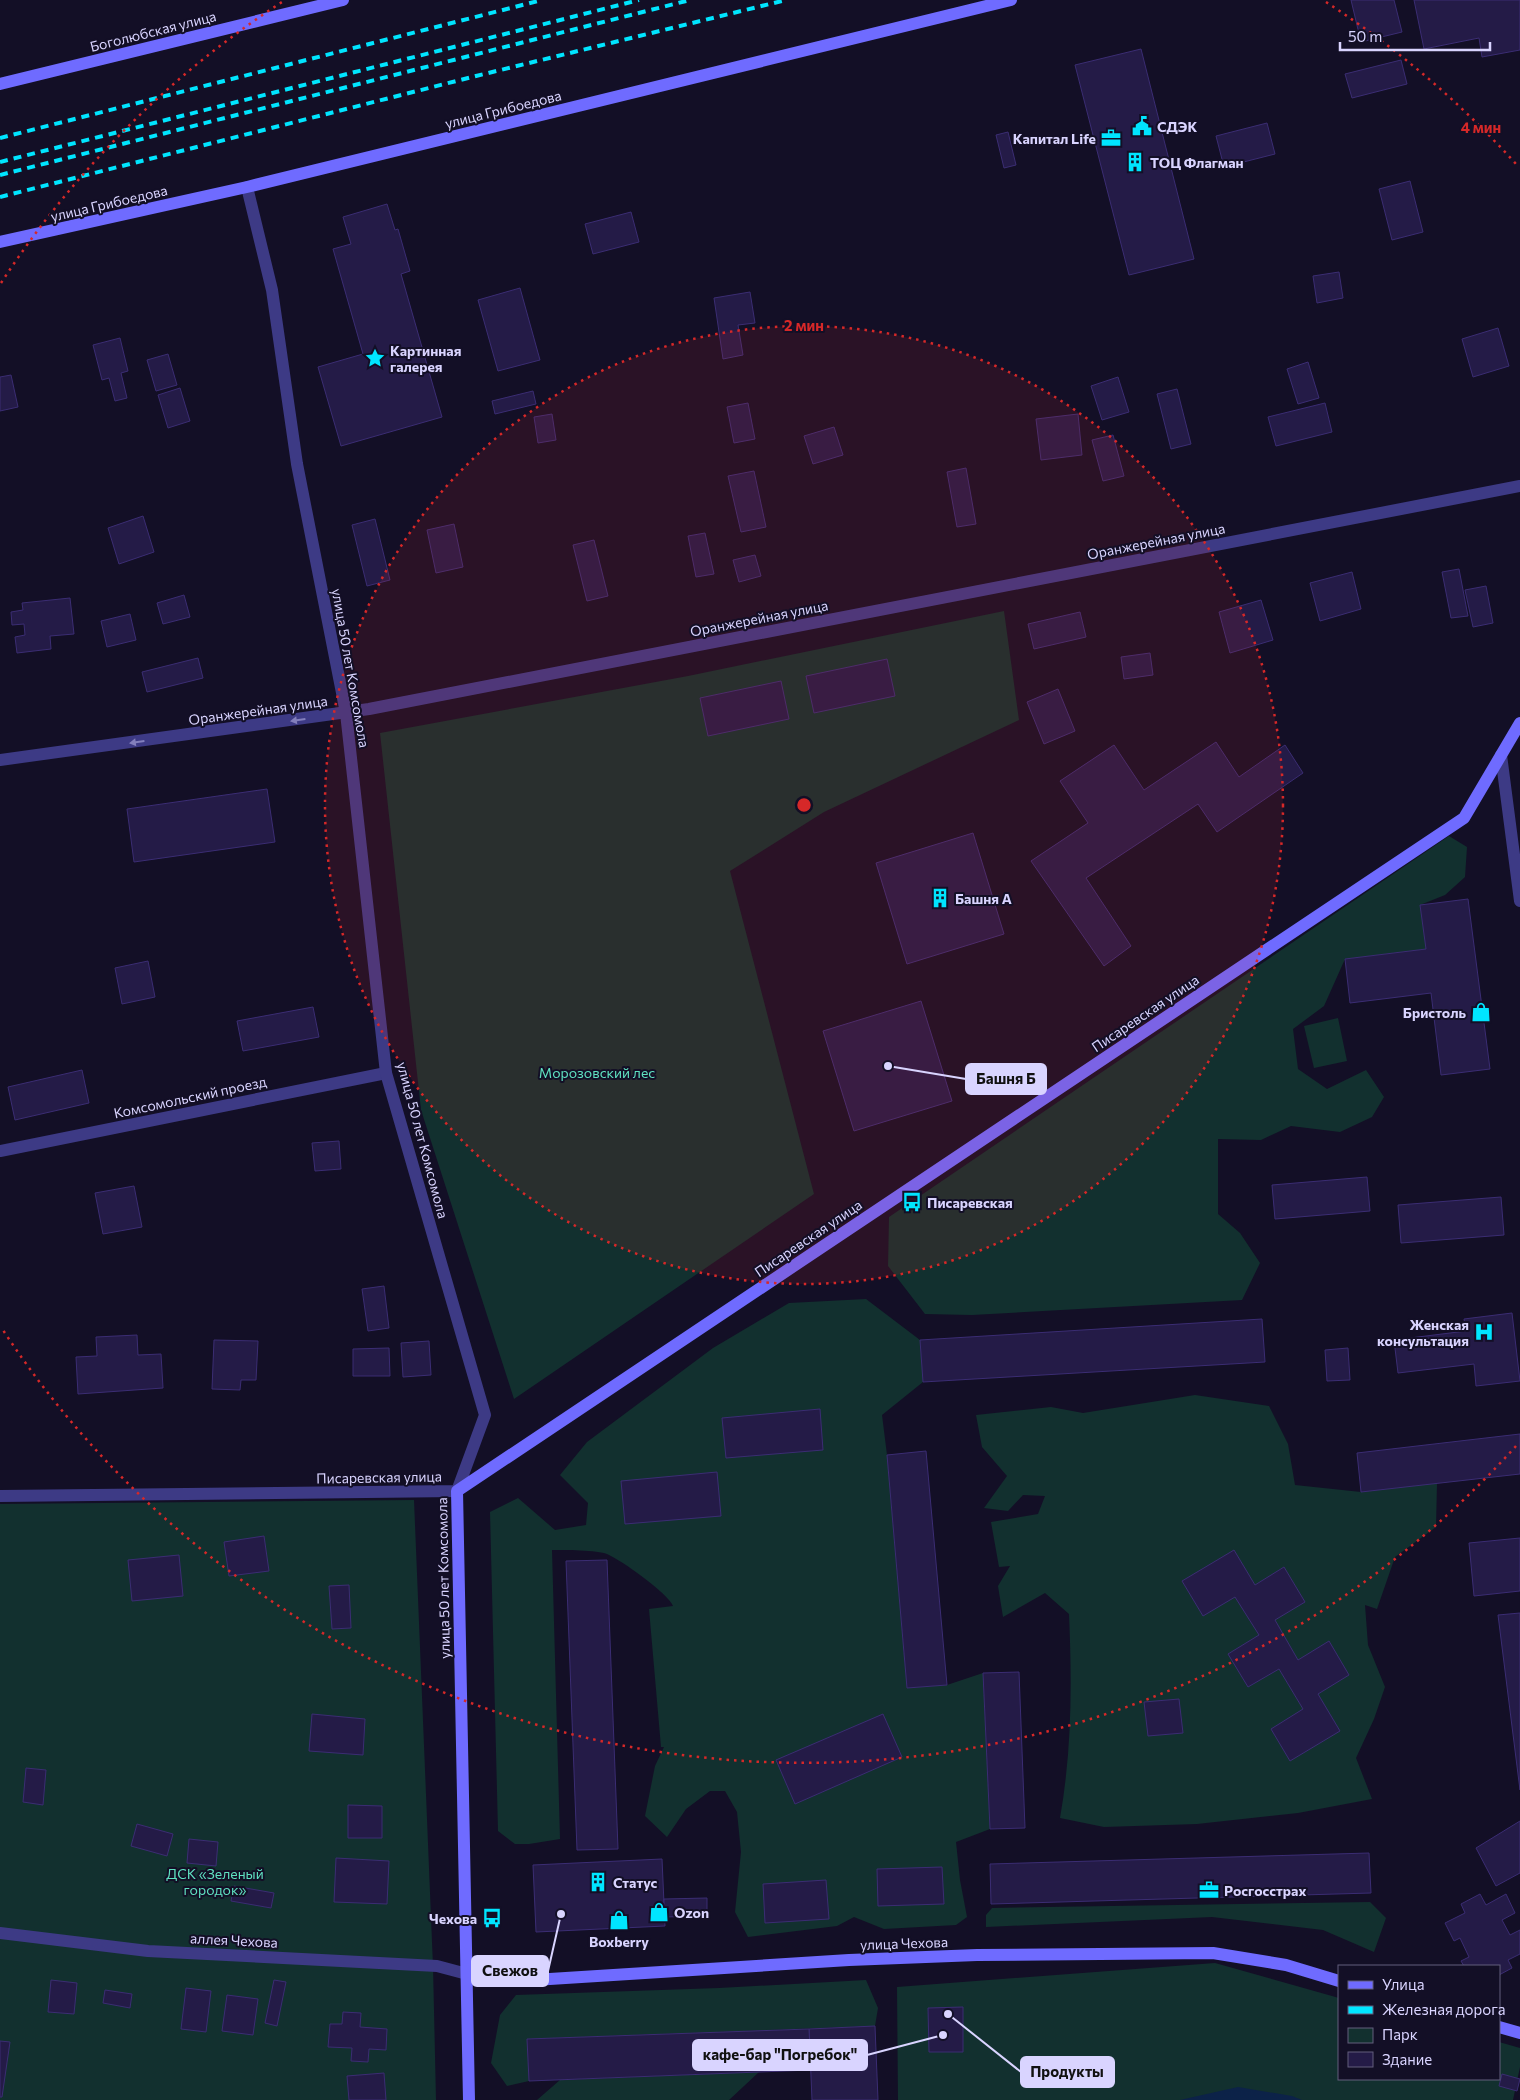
<svg xmlns="http://www.w3.org/2000/svg" width="1520" height="2100" font-family="Commissioner,sans-serif">
<style>
.green{fill:#12302f}
.water{fill:#0c2248}
.building{fill:#241b47;stroke:#3b2d73}
.lines{fill:none;stroke-linecap:round;stroke-linejoin:round}
.street{stroke:#3d3a85;stroke-width:12}
.secondary{stroke:#6f6bff;stroke-width:12}
.rail{stroke:#00e5ff;stroke-width:4;stroke-dasharray:8 6;stroke-linecap:butt}
.oneway{fill:#837fbc}
.ring{fill:none;stroke:#d62828;stroke-width:2.5;stroke-dasharray:2.5 5}
.labels{text-anchor:middle;dominant-baseline:central;stroke-width:4;stroke-linejoin:round;paint-order:stroke}
.street-label{font-size:14px;fill:#d9d4ff;stroke:#130f26}
.poi-label{font-size:14px;font-weight:bold;fill:#d9d4ff;stroke:#130f26;text-anchor:start}
.park-label{font-size:14px;fill:#5fe0c0;stroke:#130f26}
.centre{fill:#d62828;stroke:#130f26;stroke-width:2.5}
.ring-label{font-size:15px;text-anchor:middle;font-weight:bold;fill:#d62828;stroke:#130f26;stroke-width:4;stroke-linejoin:round;paint-order:stroke}
.leader{fill:none;stroke:#d9d4ff;stroke-width:2}
.callout-dot{fill:#d9d4ff;stroke:#130f26;stroke-width:2}
.callout{fill:#d9d4ff;stroke:#d9d4ff;stroke-width:2}
.callout-label{font-size:15px;text-anchor:middle;font-weight:bold;fill:#111}
</style>
<rect width="100%" height="100%" fill="#130f26"/>
<g class="green">
<polygon points="1004,611 1019,720 824,812 730,871 814,1194 514,1399 421,1110 380,733 688,676"/>
<polygon points="1449,836 1467,847 1465,877 1445,895 1420,905 1426,949 1345,959 1324,1006 1293,1029 1298,1069 1327,1089 1366,1070 1384,1097 1372,1117 1340,1132 1291,1126 1261,1140 1218,1139 1218,1214 1240,1233 1260,1263 1242,1300 972,1315 925,1314 888,1266 889,1217"/>
<polygon points="1338,1018 1347,1061 1314,1068 1304,1026"/>
<path d="M866,1299L920,1340L923,1382L882,1415L887,1455L907,1688L947,1685L983,1673L990,1829L956,1842L960,1880L967,1917L956,1925L884,1929L854,1917L837,1926L748,1937L735,1912L741,1852L737,1812L725,1791H710L686,1809L667,1837L645,1816L655,1766L664,1747H661L649,1609L673,1606C668,1593 621,1560 607,1554C598,1550 563,1550 552,1550L560,1839L529,1844H515L498,1831L490,1512L518,1498L555,1530L586,1525L588,1503L560,1475L587,1442L713,1348L789,1303Z"/>
<path d="M1195,1395L1269,1406L1288,1444L1295,1485L1361,1492L1437,1483L1436,1527L1395,1557L1377,1609L1365,1605L1368,1645L1385,1687L1374,1719L1356,1758L1372,1799L1298,1813L1197,1824L1104,1827L1060,1818C1072,1750 1072,1683 1069,1614L1045,1593L1003,1617L998,1586L1010,1566L999,1567L991,1522L1038,1514L1045,1496L1023,1495L1008,1511L984,1508L1007,1476L982,1447L976,1415L1051,1407L1083,1413Z"/>
<polygon points="414,1500 433,1966 436,2100 0,2100 0,1504"/>
<polygon points="1370,1902 1386,1918 1374,1952 1323,1930 1212,1917 986,1927 986,1915 992,1908"/>
<polygon points="1215,1963 1339,1998 1339,2079 1499,2079 1499,2042 1520,2048 1520,2067 1513,2100 898,2100 897,1987"/>
<polygon points="866,1980 878,2008 875,2026 527,2039 529,2081 507,2086 491,2063 500,2015 516,1995 719,1988"/>
<polygon points="759,2072 729,2100 537,2100 560,2080"/>
</g>
<polygon class="water" points="1238,2087 1292,2096 1302,2100 1180,2100"/>
<g class="building">
<polygon points="1351,0 1394,0 1402,32 1361,42"/>
<polygon points="1414,0 1520,0 1520,50 1482,57 1479,38 1424,49"/>
<polygon points="1141,49 1194,259 1129,275 1075,65"/>
<polygon points="1401,60 1407,84 1352,98 1345,74"/>
<polygon points="1267,123 1275,154 1224,167 1216,136"/>
<polygon points="1008,132 1016,165 1004,168 996,135"/>
<polygon points="1410,181 1423,232 1392,240 1379,189"/>
<polygon points="387,204 395,230 398,229 410,271 401,274 442,417 341,446 318,367 363,354 333,249 351,244 343,217"/>
<polygon points="631,212 639,242 593,254 585,224"/>
<polygon points="1339,272 1343,298 1317,303 1313,276"/>
<polygon points="520,288 540,360 498,371 478,300"/>
<polygon points="750,292 755,323 738,325 743,355 723,359 714,298"/>
<polygon points="1498,328 1509,366 1473,377 1462,339"/>
<polygon points="120,338 128,371 121,373 127,398 115,401 109,378 102,380 93,345"/>
<polygon points="168,354 177,385 156,391 147,360"/>
<polygon points="1308,362 1319,398 1298,404 1287,369"/>
<polygon points="11,375 18,407 0,411 0,377"/>
<polygon points="1118,377 1129,412 1102,420 1091,386"/>
<polygon points="180,388 190,421 168,428 158,395"/>
<polygon points="1177,389 1191,444 1171,449 1157,394"/>
<polygon points="533,391 536,404 495,414 492,401"/>
<polygon points="748,403 755,439 734,443 727,407"/>
<polygon points="1325,403 1332,432 1276,446 1268,417"/>
<polygon points="552,414 556,440 538,443 534,417"/>
<polygon points="1078,414 1082,455 1041,460 1036,419"/>
<polygon points="834,427 843,455 813,464 804,436"/>
<polygon points="1113,435 1124,476 1103,481 1092,440"/>
<polygon points="966,468 976,524 957,527 947,472"/>
<polygon points="754,471 766,527 741,532 728,476"/>
<polygon points="143,516 154,552 119,564 108,528"/>
<polygon points="375,519 390,580 367,586 352,525"/>
<polygon points="454,524 463,567 436,573 427,530"/>
<polygon points="705,533 714,574 696,577 688,536"/>
<polygon points="594,540 608,596 587,601 573,545"/>
<polygon points="755,555 761,576 739,582 733,560"/>
<polygon points="1459,569 1468,616 1451,618 1442,572"/>
<polygon points="1352,572 1361,609 1320,621 1310,583"/>
<polygon points="1486,586 1493,623 1473,627 1465,590"/>
<polygon points="184,595 190,617 163,624 157,603"/>
<polygon points="70,598 74,634 50,636 51,649 17,653 15,637 25,635 24,624 12,625 11,612 23,610 22,603"/>
<polygon points="1261,600 1273,640 1230,653 1219,612"/>
<polygon points="1080,612 1086,637 1034,649 1028,624"/>
<polygon points="130,614 136,640 107,647 101,621"/>
<polygon points="1150,653 1153,675 1124,679 1121,657"/>
<polygon points="198,658 203,678 147,692 142,672"/>
<polygon points="887,659 895,696 814,713 806,676"/>
<polygon points="781,681 789,719 708,736 700,698"/>
<polygon points="1058,689 1075,731 1044,744 1027,702"/>
<polygon points="1216,742 1239,777 1285,745 1303,773 1217,832 1198,804 1086,878 1131,946 1104,966 1031,861 1088,823 1060,781 1114,745 1144,790"/>
<polygon points="267,789 275,842 134,862 127,809"/>
<polygon points="973,833 1004,934 907,964 876,863"/>
<polygon points="1468,899 1490,1069 1441,1075 1431,993 1350,1003 1345,959 1426,949 1420,905"/>
<polygon points="148,961 155,997 122,1004 115,968"/>
<polygon points="921,1001 952,1101 854,1131 823,1031"/>
<polygon points="313,1007 319,1037 243,1051 237,1021"/>
<polygon points="82,1070 89,1103 15,1120 8,1087"/>
<polygon points="339,1141 341,1169 315,1171 312,1143"/>
<polygon points="1367,1177 1370,1211 1275,1219 1272,1185"/>
<polygon points="134,1186 142,1227 103,1234 95,1193"/>
<polygon points="1501,1197 1504,1235 1401,1243 1398,1205"/>
<polygon points="384,1286 389,1328 368,1331 362,1289"/>
<polygon points="1512,1313 1520,1381 1476,1386 1474,1364 1398,1373 1394,1340 1466,1331 1464,1319"/>
<polygon points="1262,1319 1265,1362 923,1382 920,1340"/>
<polygon points="137,1335 138,1355 161,1354 163,1388 78,1394 76,1357 97,1356 96,1337"/>
<polygon points="214,1340 258,1341 256,1380 241,1380 240,1390 212,1389"/>
<polygon points="429,1341 431,1375 403,1377 401,1343"/>
<polygon points="389,1348 390,1376 353,1376 353,1349"/>
<polygon points="1348,1348 1350,1380 1327,1381 1325,1350"/>
<polygon points="820,1409 823,1450 726,1458 722,1418"/>
<polygon points="1520,1434 1520,1474 1361,1492 1357,1453"/>
<polygon points="926,1451 947,1685 907,1688 887,1455"/>
<polygon points="717,1472 721,1516 625,1524 621,1481"/>
<polygon points="264,1536 269,1571 229,1576 224,1542"/>
<polygon points="1520,1538 1520,1591 1474,1596 1469,1543"/>
<polygon points="1234,1550 1255,1585 1284,1567 1305,1602 1275,1620 1298,1660 1329,1641 1349,1675 1318,1694 1340,1731 1290,1761 1271,1729 1303,1709 1279,1669 1248,1687 1228,1654 1259,1635 1235,1597 1203,1616 1182,1581"/>
<polygon points="179,1555 183,1596 132,1601 128,1560"/>
<polygon points="607,1560 618,1849 577,1850 566,1561"/>
<polygon points="349,1585 351,1628 332,1629 329,1586"/>
<polygon points="1520,1613 1520,1790 1498,1615"/>
<polygon points="1019,1672 1025,1828 990,1829 983,1673"/>
<polygon points="1179,1699 1183,1733 1148,1736 1144,1702"/>
<polygon points="312,1714 365,1719 363,1755 309,1751"/>
<polygon points="883,1714 902,1757 795,1804 776,1760"/>
<polygon points="26,1768 46,1770 43,1805 23,1802"/>
<polygon points="348,1805 382,1806 382,1838 348,1838"/>
<polygon points="1520,1821 1520,1873 1496,1886 1476,1848"/>
<polygon points="137,1824 173,1834 167,1856 131,1846"/>
<polygon points="189,1839 218,1842 216,1866 187,1863"/>
<polygon points="1369,1853 1371,1893 991,1904 990,1864"/>
<polygon points="336,1858 389,1861 387,1904 334,1902"/>
<polygon points="662,1859 665,1926 536,1932 533,1865"/>
<polygon points="942,1867 944,1904 878,1906 877,1869"/>
<polygon points="826,1880 829,1919 765,1923 763,1884"/>
<polygon points="234,1886 274,1893 271,1908 231,1901"/>
<polygon points="1480,1894 1486,1905 1506,1894 1515,1913 1502,1920 1510,1935 1520,1930 1520,1954 1508,1960 1512,1968 1499,1975 1499,1966 1464,1966 1461,1961 1469,1957 1460,1938 1454,1941 1445,1923 1465,1913 1461,1904"/>
<polygon points="707,1898 707,1916 664,1917 664,1899"/>
<polygon points="51,1980 77,1983 74,2014 48,2012"/>
<polygon points="274,1980 286,1982 277,2026 265,2023"/>
<polygon points="186,1988 211,1991 206,2032 181,2029"/>
<polygon points="105,1990 132,1994 130,2008 103,2003"/>
<polygon points="227,1995 258,1999 253,2035 222,2031"/>
<polygon points="963,2007 963,2052 929,2052 928,2008"/>
<polygon points="343,2012 361,2013 360,2027 387,2029 386,2050 369,2049 368,2062 351,2061 352,2048 328,2047 330,2024 342,2024"/>
<polygon points="875,2026 878,2100 812,2100 809,2029"/>
<polygon points="809,2029 811,2070 529,2081 527,2039"/>
<polygon points="0,2041 10,2042 2,2097 0,2097"/>
<polygon points="384,2073 386,2100 349,2100 347,2076"/>
<polygon points="1502,2074 1520,2079 1517,2091 1499,2086"/>
</g>
<g class="lines">
<g class="street">
<polyline points="1501,755 1520,901"/>
<polyline points="0,760 369,709 1520,486"/>
<polyline points="0,1151 386,1073"/>
<polyline points="0,1496 457,1491 485,1415 386,1073 346,713 297,464 272,290 247,187"/>
<polyline points="0,1933 148,1951 437,1966 467,1974"/>
</g>
<g class="secondary">
<polyline points="0,84 343,0"/>
<polyline points="0,242 247,187 1011,0"/>
<polyline points="467,1974 518,1981 849,1960 977,1955 1213,1953 1286,1965 1339,1981"/>
<polyline points="1499,2027 1520,2033"/>
<polyline points="469,2100 457,1491 1464,818 1520,723"/>
</g>
<g class="rail">
<polyline points="0,138 542,0"/>
<polyline points="0,162 639,0"/>
<polyline points="0,175 690,0"/>
<polyline points="0,197 476,76 786,0"/>
</g>
</g>
<defs><path id="oneway-solid" d="M-6-.8H1V-3.2L6.5 0L1 3.2V.8H-6Z" transform="scale(1.25)"/></defs>
<g class="oneway">
<use href="#oneway-solid" transform="translate(298 720) rotate(172)"/>
<use href="#oneway-solid" transform="translate(137 742) rotate(172)"/>
</g>
<circle cx="804" cy="805" r="479" fill="#d62828" fill-opacity=".12"/>
<g class="ring">
<circle cx="804" cy="805" r="479"/>
<path d="M1516 1446A958 958 0 0 1 1 1327M1 283A958 958 0 0 1 282 2M1326 2A958 958 0 0 1 1516 164"/>
</g>
<defs>
<symbol id="civic-bare" viewBox="-9 -9 18 18"><path d="M-.6-6.5H3V-4.5H.6V-3L4-1V1h2V6H-6V1h2V-1L-.6-3ZM-1.2 2.5V6h2.4V2.5Z" fill="#00e5ff" stroke="#130f26" stroke-width="2.5" paint-order="stroke"/></symbol>
<symbol id="office-bare" viewBox="-9 -9 18 18"><path d="M-6-3h4V-5.5h4V-3h4V5H-6ZM-1-4.5V-3h2v-1.5ZM-6 0V1H6V0Z" fill="#00e5ff" stroke="#130f26" stroke-width="2.5" paint-order="stroke"/></symbol>
<symbol id="building-bare" viewBox="-9 -9 18 18"><path d="M-4-6H4V6H1V3H-1V6H-4ZM-2.5-4.3h1.7v1.8h-1.7ZM.8-4.3h1.7v1.8H.8ZM-2.5-1h1.7V.8h-1.7ZM.8-1h1.7V.8H.8Z" fill="#00e5ff" stroke="#130f26" stroke-width="2.5" paint-order="stroke"/></symbol>
<symbol id="sight-bare" viewBox="-9 -9 18 18"><path d="M0-6L1.8-2.2L6-1.7L2.9 1.2L3.7 5.4L0 3.3L-3.7 5.4L-2.9 1.2L-6-1.7L-1.8-2.2Z" fill="#00e5ff" stroke="#130f26" stroke-width="2.5" paint-order="stroke"/></symbol>
<symbol id="shop-bare" viewBox="-9 -9 18 18"><path d="M-5-2.5h2.3a2.7 3.5 0 0 1 5.4 0H5L5.5 6h-11ZM-1.5-2.5h3a1.5 2.3 0 0 0-3 0Z" fill="#00e5ff" stroke="#130f26" stroke-width="2.5" paint-order="stroke"/></symbol>
<symbol id="bus-bare" viewBox="-9 -9 18 18"><path d="M-5-6H5V4H4V6H2V4H-2V6H-4V4H-5ZM-3.5-4V0h7V-4ZM-3.5 1.2v1.5H-2V1.2ZM2 1.2v1.5H3.5V1.2Z" fill="#00e5ff" stroke="#130f26" stroke-width="2.5" paint-order="stroke"/></symbol>
<symbol id="hospital-bare" viewBox="-9 -9 18 18"><path d="M-5-5h3v3.5h4V-5h3V5h-3V1.5h-4V5h-3Z" fill="#00e5ff" stroke="#130f26" stroke-width="2.5" paint-order="stroke"/></symbol>
</defs>
<g fill-rule="evenodd">
<use href="#civic-bare" x="1128" y="112" width="28" height="28"/>
<use href="#office-bare" x="1097" y="124" width="28" height="28"/>
<use href="#building-bare" x="1121" y="148" width="28" height="28"/>
<use href="#sight-bare" x="361" y="344" width="28" height="28"/>
<use href="#building-bare" x="926" y="884" width="28" height="28"/>
<use href="#shop-bare" x="1467" y="998" width="28" height="28"/>
<use href="#bus-bare" x="898" y="1188" width="28" height="28"/>
<use href="#hospital-bare" x="1470" y="1318" width="28" height="28"/>
<use href="#building-bare" x="584" y="1868" width="28" height="28"/>
<use href="#office-bare" x="1195" y="1876" width="28" height="28"/>
<use href="#shop-bare" x="645" y="1898" width="28" height="28"/>
<use href="#bus-bare" x="478" y="1904" width="28" height="28"/>
<use href="#shop-bare" x="605" y="1906" width="28" height="28"/>
</g>
<g class="labels">
<g class="street-label">
<text transform="translate(153 31) rotate(-14)">Боголюбская улица</text>
<text transform="translate(503 109) rotate(-14)">улица Грибоедова</text>
<text transform="translate(109 203) rotate(-13)">улица Грибоедова</text>
<text transform="translate(1156 541) rotate(-11)">Оранжерейная улица</text>
<text transform="translate(759 618) rotate(-11)">Оранжерейная улица</text>
<text transform="translate(351 668) rotate(80)">улица 50 лет Комсомола</text>
<text transform="translate(258 710) rotate(-8)">Оранжерейная улица</text>
<text transform="translate(1145 1013) rotate(-34)">Писаревская улица</text>
<text transform="translate(190 1097) rotate(-12)">Комсомольский проезд</text>
<text transform="translate(423 1140) rotate(75)">улица 50 лет Комсомола</text>
<text transform="translate(808 1238) rotate(-34)">Писаревская улица</text>
<text transform="translate(379 1477) rotate(-1)">Писаревская улица</text>
<text transform="translate(443 1578) rotate(-91)">улица 50 лет Комсомола</text>
<text transform="translate(234 1940) rotate(3)">аллея Чехова</text>
<text transform="translate(904 1943) rotate(-2)">улица Чехова</text>
</g>
<g class="poi-label">
<text x="1157" y="126">СДЭК</text>
<text x="1096" y="138" text-anchor="end">Капитал Life</text>
<text x="1150" y="162">ТОЦ Флагман</text>
<text x="390" y="350">Картинная<tspan x="390" dy="16">галерея</tspan></text>
<text x="955" y="898">Башня А</text>
<text x="1466" y="1012" text-anchor="end">Бристоль</text>
<text x="927" y="1202">Писаревская</text>
<text x="1469" y="1324" text-anchor="end">Женская<tspan x="1469" dy="16">консультация</tspan></text>
<text x="613" y="1882">Статус</text>
<text x="1224" y="1890">Росгосстрах</text>
<text x="674" y="1912">Ozon</text>
<text x="477" y="1918" text-anchor="end">Чехова</text>
<text x="619" y="1941" text-anchor="middle">Boxberry</text>
</g>
<g class="park-label">
<text x="597" y="1072">Морозовский лес</text>
<text x="215" y="1873">ДСК «Зеленый<tspan x="215" dy="16">городок»</tspan></text>
</g>
</g>
<circle cx="804" cy="805" r="8" class="centre"/>
<g class="ring-label">
<text x="1481" y="133">4 мин</text>
<text x="804" y="331">2 мин</text>
</g>
<path class="leader" d="M888 1066L966 1079M561 1914L548 1971M943 2035L867 2055M948 2014L1021 2072"/>
<g class="callout-dot">
<circle cx="888" cy="1066" r="5"/>
<circle cx="561" cy="1914" r="5"/>
<circle cx="943" cy="2035" r="5"/>
<circle cx="948" cy="2014" r="5"/>
</g>
<g class="callout">
<rect x="966" y="1064" width="80" height="30" rx="5"/>
<rect x="472" y="1956" width="76" height="30" rx="5"/>
<rect x="693" y="2040" width="174" height="30" rx="5"/>
<rect x="1021" y="2057" width="93" height="30" rx="5"/>
</g>
<g class="callout-label">
<text x="1006" y="1084">Башня Б</text>
<text x="510" y="1976">Свежов</text>
<text x="780" y="2060">кафе-бар "Погребок"</text>
<text x="1067" y="2077">Продукты</text>
</g>
<rect x="1338" y="1965" width="162" height="115" fill="#130f26" stroke="#625e7d"/>
<rect x="1348" y="1981" width="25" height="8" fill="#6f6bff" stroke="#625e7d"/>
<text x="1382" y="1990" font-size="15" fill="#d9d4ff">Улица</text>
<rect x="1348" y="2006" width="25" height="8" fill="#00e5ff" stroke="#625e7d"/>
<text x="1382" y="2015" font-size="15" fill="#d9d4ff">Железная дорога</text>
<rect x="1348" y="2028" width="25" height="15" fill="#12302f" stroke="#625e7d"/>
<text x="1382" y="2040" font-size="15" fill="#d9d4ff">Парк</text>
<rect x="1348" y="2052" width="25" height="15" fill="#241b47" stroke="#625e7d"/>
<text x="1382" y="2065" font-size="15" fill="#d9d4ff">Здание</text>
<path d="M1340 42v8h150v-8" fill="none" stroke="#d9d4ff" stroke-width="2.5"/>
<text x="1348" y="42" font-size="15" fill="#d9d4ff" stroke="#130f26" stroke-width="4" paint-order="stroke">50 m</text>
</svg>
